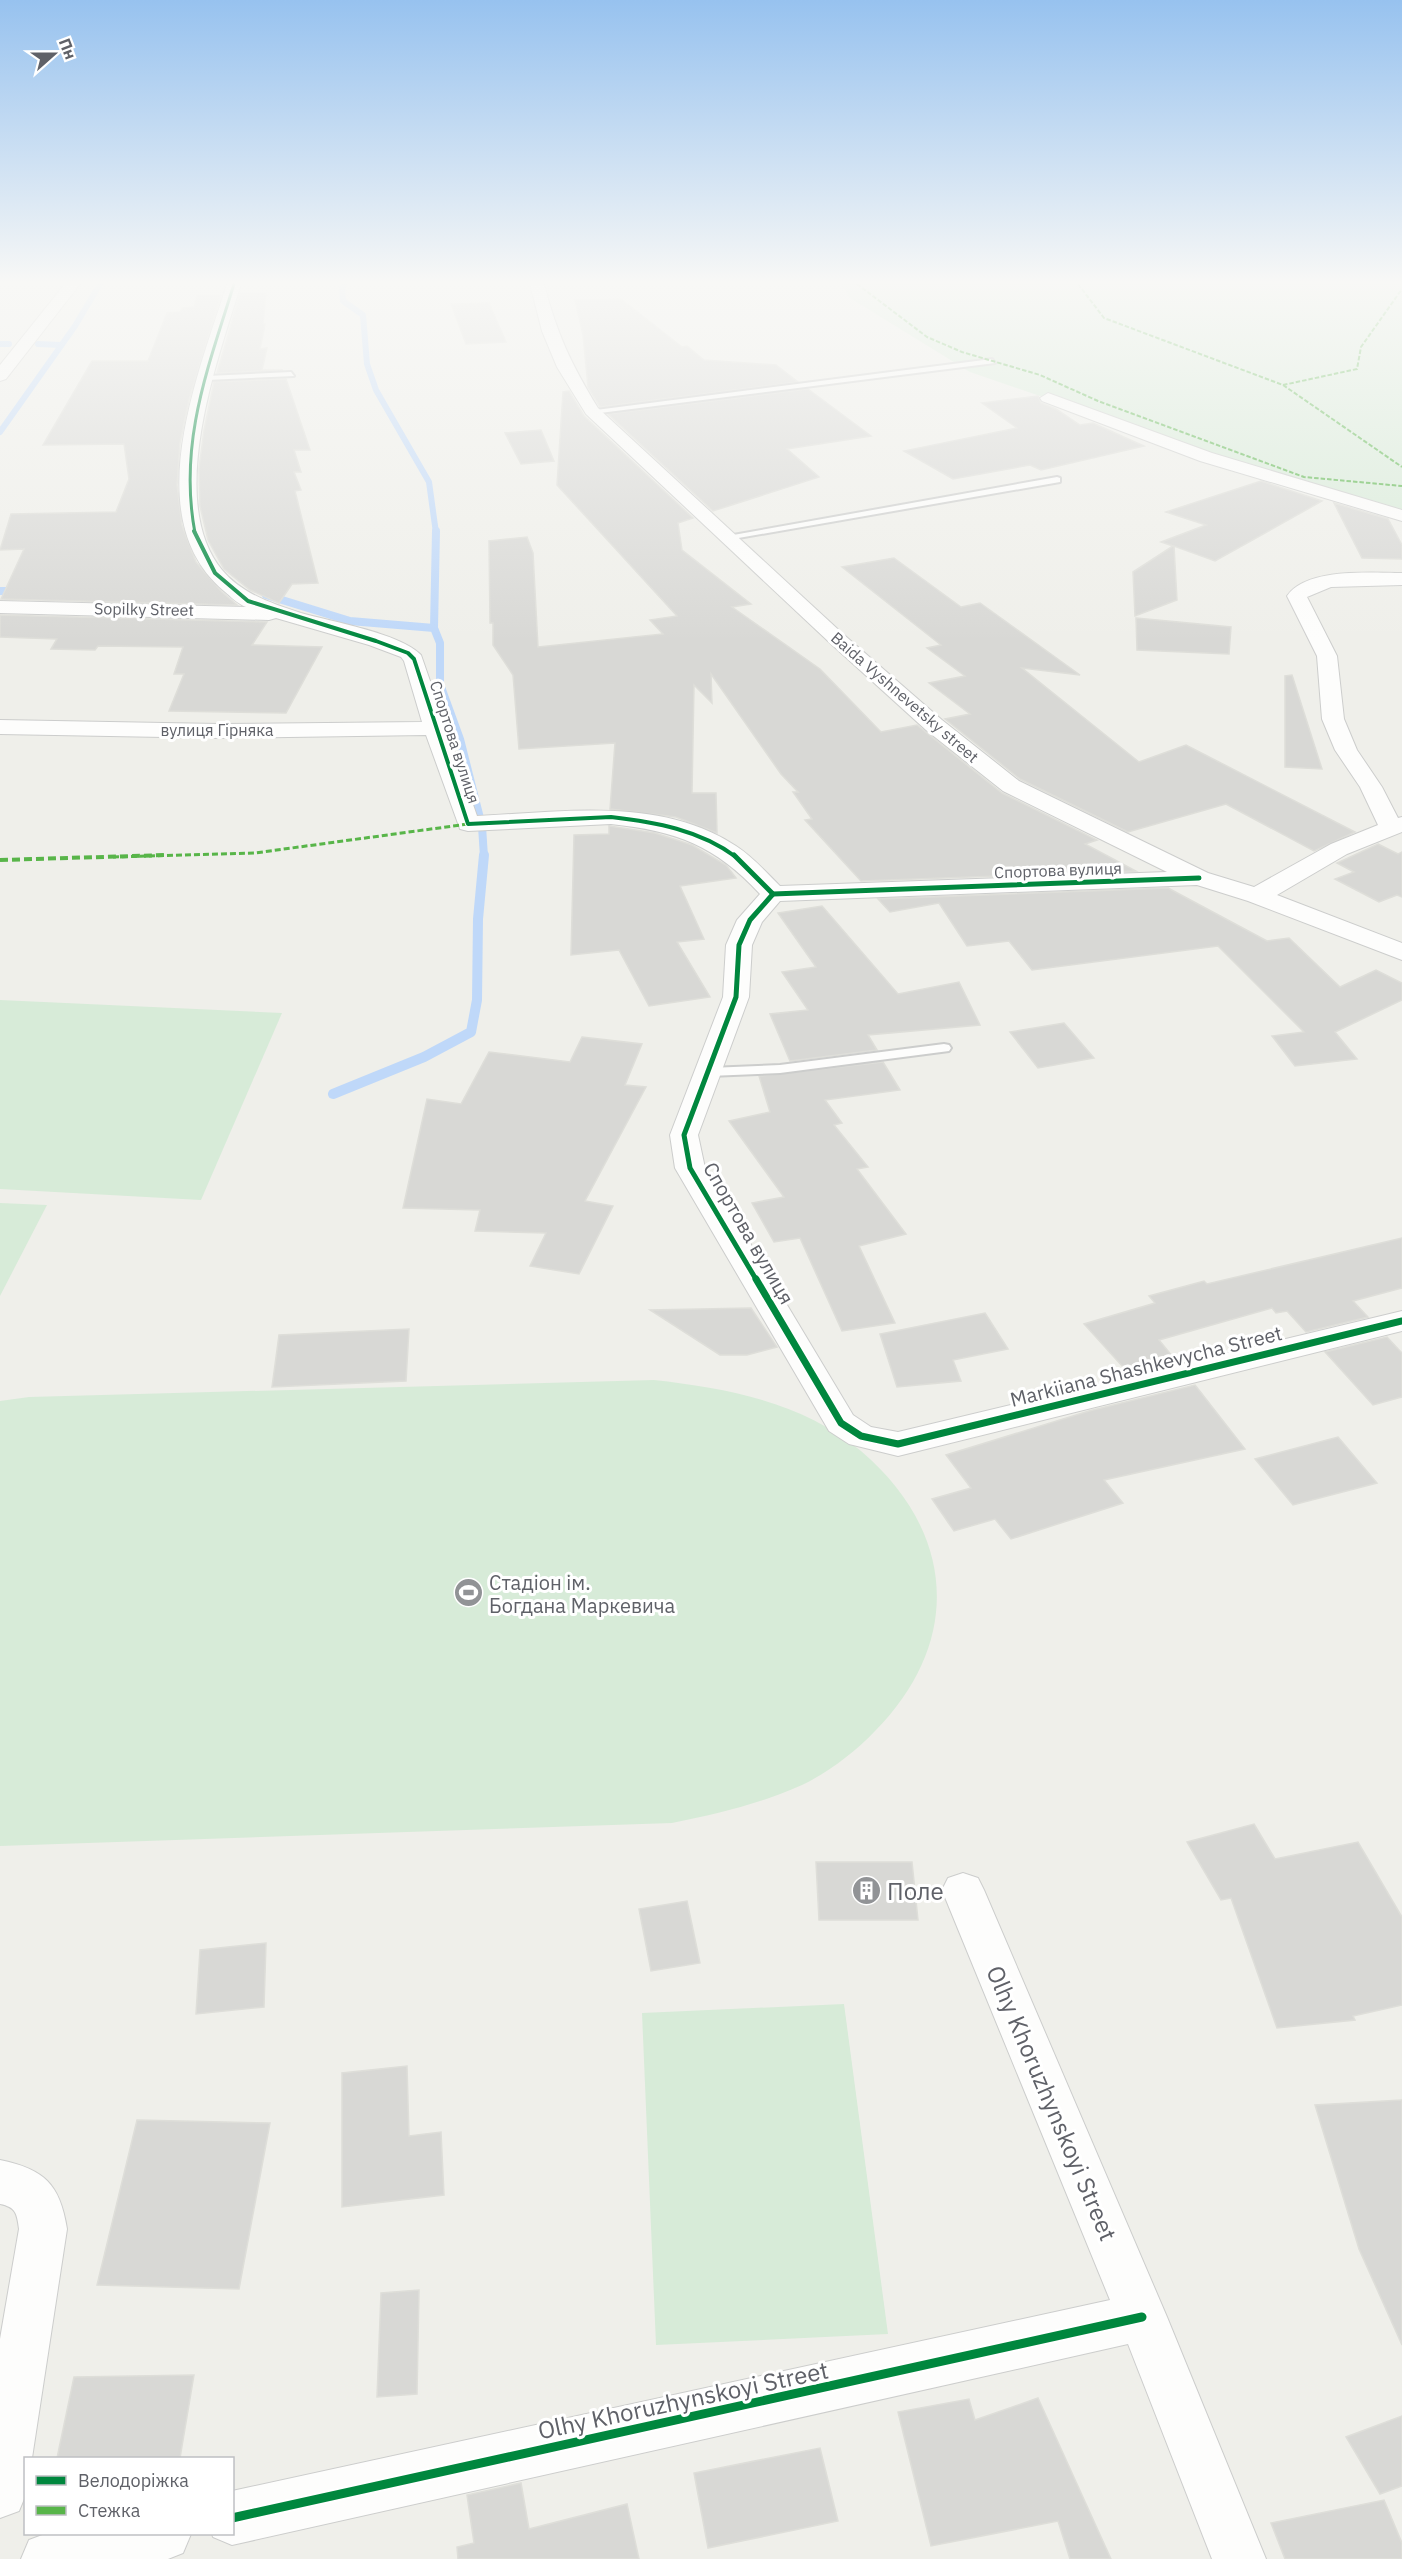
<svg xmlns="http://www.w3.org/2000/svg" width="1402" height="2559" font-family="'IBM Plex Sans',sans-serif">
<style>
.green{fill:#d7ebd8}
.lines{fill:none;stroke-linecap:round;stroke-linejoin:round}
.stream-far2{stroke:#bfd8f9;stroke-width:6}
.stream-far1{stroke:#bfd8f9;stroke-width:8}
.stream{stroke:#bfd8f9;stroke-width:10}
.building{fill:#d8d8d5;stroke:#deded9;stroke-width:1.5}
.service-casing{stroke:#cccdcc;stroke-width:4}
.minor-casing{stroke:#cccdcc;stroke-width:2}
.service{fill:#fdfdfc;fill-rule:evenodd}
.minor{fill:#fdfdfc;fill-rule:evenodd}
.quiet-far2{stroke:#58b549;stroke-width:2;stroke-dasharray:4.5 2;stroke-linecap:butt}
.quiet-far1{stroke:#58b549;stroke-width:3;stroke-dasharray:6 3;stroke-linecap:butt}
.quiet{stroke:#58b549;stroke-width:4;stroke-dasharray:8 4;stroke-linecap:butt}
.cycleway-far4-casing{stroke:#fff;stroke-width:5}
.cycleway-far3-casing{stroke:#fff;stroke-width:6}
.cycleway-far2-casing{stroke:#fff;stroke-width:8}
.cycleway-far1-casing{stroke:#fff;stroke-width:10}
.cycleway-casing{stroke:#fff;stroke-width:13}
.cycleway-far4{stroke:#00873e;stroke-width:3}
.cycleway-far3{stroke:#00873e;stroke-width:4}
.cycleway-far2{stroke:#00873e;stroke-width:5}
.cycleway-far1{stroke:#00873e;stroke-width:7}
.cycleway{stroke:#00873e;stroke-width:9}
.labels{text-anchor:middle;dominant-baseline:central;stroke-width:6;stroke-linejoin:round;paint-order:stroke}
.far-street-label{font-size:16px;fill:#5f6168;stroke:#fff}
.street-label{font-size:20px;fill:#5f6168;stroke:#fff}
.poi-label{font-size:20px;fill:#5f6168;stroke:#fff;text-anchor:start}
.near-poi-label{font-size:24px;fill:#5f6168;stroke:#fff;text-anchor:start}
.near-street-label{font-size:24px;fill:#5f6168;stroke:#fff}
</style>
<rect width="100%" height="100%" fill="#efefea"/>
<g class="green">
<polygon points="841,284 1402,284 1402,511 1212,455 970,372 850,298"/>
<polygon points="0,1000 282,1013 201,1200 0,1189"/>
<polygon points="0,1203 47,1205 0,1296"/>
<path d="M654,1380C726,1388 803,1402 861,1451C956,1532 963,1642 875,1731C855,1752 829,1772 802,1785C760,1804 717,1814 672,1823L0,1846V1401L29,1397Z"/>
<polygon points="844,2004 888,2334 656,2345 642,2013"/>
</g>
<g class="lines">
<g class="stream-far2">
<polyline points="345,284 342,289 343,301 363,315 367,364 376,390 429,482 436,533"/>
<polyline points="0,344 9,344"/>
<polyline points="38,344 61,345"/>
<polyline points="0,432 75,326 100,284"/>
</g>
<g class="stream-far1">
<polyline points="436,531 434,628 440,643 440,684 460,739 482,826 484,857"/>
<polyline points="0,591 20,591"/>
<polyline points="266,595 350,621 434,628"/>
</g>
<polyline class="stream" points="333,1094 424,1057 471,1032 477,1000 478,919 484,855"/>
</g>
<g class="building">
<polygon points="266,293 263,324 265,324 260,349 267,348 262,370 283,370 217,373 240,294"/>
<polygon points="197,295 221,295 189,400 180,443 177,485 182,525 196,562 222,592 237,605 1,599 24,549 0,550 11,514 116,512 129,479 124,444 43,445 92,361 148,361 167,313 180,312 182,308 194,307"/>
<polygon points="621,299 682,347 687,346 704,360 776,365 798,382 600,407 588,387 583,335 575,300"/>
<polygon points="489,303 506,342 466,344 451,304"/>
<polygon points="286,379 310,450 294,450 301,472 294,472 301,490 295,491 318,583 292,584 279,603 250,590 224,569 208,540 200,506 199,469 204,430 214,382"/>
<polygon points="808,389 871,436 787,449 819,477 713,511 608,414"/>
<polygon points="569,391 584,416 693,518 678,523 682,550 751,604 732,607 820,669 881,732 917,725 1002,793 1097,840 1085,844 1136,871 861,881 805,820 812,819 793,792 798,792 781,774 711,674 712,703 694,685 692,793 716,793 717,833 676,817 610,809 615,743 519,749 513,675 493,645 493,623 490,623 489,541 527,537 533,553 538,647 663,634 650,620 677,616 557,485 563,392"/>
<polygon points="1038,396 1041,403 1056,409 1080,425 1093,423 1144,446 1041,470 1030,465 953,479 904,451 1017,428 982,403"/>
<polygon points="541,430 554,461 521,464 505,433"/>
<polygon points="1261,481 1322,501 1215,561 1174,546 1177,600 1135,616 1133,572 1173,546 1161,542 1206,525 1166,512"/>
<polygon points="1334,503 1388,519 1402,545 1402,559 1362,558"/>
<polygon points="894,558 961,607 980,603 1080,675 1022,668 1139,762 1186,745 1355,832 1314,851 1226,804 1128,832 1020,779 945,719 970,714 929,683 965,676 927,648 941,645 842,567"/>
<polygon points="0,615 267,622 252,645 322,647 286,713 169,711 184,674 174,674 183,647 98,646 95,650 51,649 57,639 0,637"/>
<polygon points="1136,618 1231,627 1229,654 1137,650"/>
<polygon points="1292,675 1322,769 1285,767 1285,676"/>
<polygon points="609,826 655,833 692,845 726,865 736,878 680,886 704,939 677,942 710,997 649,1006 619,950 571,955 574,835 609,834"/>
<polygon points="1378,844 1398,854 1402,852 1402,897 1397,895 1379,902 1335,879 1354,872 1337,863"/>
<polygon points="1168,888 1267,941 1289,938 1340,987 1376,970 1402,983 1402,1000 1335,1032 1357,1059 1295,1066 1272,1036 1304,1032 1218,946 1032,970 1009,941 967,946 939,903 890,912 878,899"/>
<polygon points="822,906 898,994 959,982 980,1025 868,1035 877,1050 790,1061 770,1014 808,1010 782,972 816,967 778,913"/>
<polygon points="1064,1023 1094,1058 1038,1068 1010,1032"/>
<polygon points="582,1037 642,1044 625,1085 646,1087 585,1201 613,1206 579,1274 530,1266 546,1233 475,1231 480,1210 403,1208 427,1099 461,1104 489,1052 570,1062"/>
<polygon points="883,1062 900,1090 825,1100 842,1123 834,1125 868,1167 857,1169 906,1234 859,1246 895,1323 842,1331 800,1238 774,1242 752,1203 784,1197 729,1121 770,1112 759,1076"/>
<polygon points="1402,1238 1402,1288 1353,1301 1368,1317 1306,1332 1287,1311 1276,1313 1272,1308 1159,1340 1177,1362 1123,1367 1084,1324 1155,1303 1149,1296 1204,1281 1207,1284"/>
<polygon points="751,1308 777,1347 747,1355 720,1355 650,1310"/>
<polygon points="985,1313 1008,1349 953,1360 961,1381 897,1387 880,1334"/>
<polygon points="409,1329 406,1381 272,1387 279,1335"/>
<polygon points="1387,1337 1402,1353 1402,1397 1373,1405 1325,1352"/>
<polygon points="1195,1385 1245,1449 1104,1480 1123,1503 1011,1539 995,1519 954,1531 932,1499 971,1488 946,1455 1089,1411"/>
<polygon points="1338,1437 1377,1483 1293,1505 1255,1459"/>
<polygon points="1254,1824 1275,1859 1358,1842 1402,1917 1402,2005 1353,2016 1355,2020 1277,2028 1231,1898 1221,1900 1187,1842"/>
<polygon points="816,1862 912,1862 918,1920 819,1920"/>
<polygon points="687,1901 700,1963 651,1971 639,1909"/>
<polygon points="266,1943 264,2007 196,2014 200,1950"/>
<polygon points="407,2066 409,2136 441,2132 444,2195 342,2207 342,2073"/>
<polygon points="1402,2100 1402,2345 1359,2249 1315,2105"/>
<polygon points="137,2120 270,2123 239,2289 97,2285"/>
<polygon points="419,2290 417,2394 377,2397 381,2293"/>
<polygon points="194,2375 180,2458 57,2458 74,2377"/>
<polygon points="1038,2398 1111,2559 1070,2559 1058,2521 931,2546 898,2412 969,2399 975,2420"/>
<polygon points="1402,2416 1402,2486 1380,2494 1346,2437"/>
<polygon points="820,2448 838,2521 708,2548 694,2473"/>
<polygon points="521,2483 529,2529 627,2504 639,2559 458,2559 457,2547 474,2543 467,2495"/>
<polygon points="1384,2500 1402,2543 1402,2559 1285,2559 1271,2523"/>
</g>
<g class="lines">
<defs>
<g id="service">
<polygon points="992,359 995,363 592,414 588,411"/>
<polygon points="291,372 294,376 207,380 203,378 207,376"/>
<polygon points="1057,477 1060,478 1060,482 727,540 722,537"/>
<polygon points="944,1044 949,1045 951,1048 949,1051 780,1073 709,1076 702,1072 709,1068 780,1065"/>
</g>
<g id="minor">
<polygon points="65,284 80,284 6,379 0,381 0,365"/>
<path d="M227,284H241C218,359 165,501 222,570C242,594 273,604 301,613C332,622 400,633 421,655L477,816C562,812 661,796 736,846C753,857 766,872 780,886L1167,872L1003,791L926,730L829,642L586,414L557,367L542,331L530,284H544C557,334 571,364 598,408L843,634L942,720L1019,781L1208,873L1254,887L1331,844L1378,825L1360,787L1335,750L1322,719L1317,656L1287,596C1307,567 1371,573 1402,573V585L1331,587L1307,597L1337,656L1344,719L1357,750L1382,787L1398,818L1402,817V832L1347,854L1277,895L1402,943V960L1248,901L1197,885L780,901L762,922L752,945L749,997L698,1135L705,1168L853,1415L871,1427L898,1432L1402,1311V1331L898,1456L849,1444L829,1431L675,1168L670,1135L723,997L726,945L737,920L760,894C715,845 676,831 611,824L468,831L460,829L426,735L219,738L0,734V720L219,724L422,722L404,661L401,657L369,645L276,618L269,620L0,613V601L246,607C238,604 231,597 224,591C137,518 199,373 227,284Z"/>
<polygon points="1048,393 1212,453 1402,510 1402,521 1200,461 1042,401 1040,398"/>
<polygon points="963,1873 978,1878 984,1890 1167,2317 1266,2559 1212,2559 1128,2344 232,2545 213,2537 212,2534 232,2534 232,2491 1110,2300 942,1890 948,1878"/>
<path d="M0,2160C44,2169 60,2184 67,2229L32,2458H26V2494L19,2511L0,2518V2339L19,2229C17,2214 16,2207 0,2204Z"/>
<polygon points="45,2534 191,2534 183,2553 168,2559 21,2559 29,2540"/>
</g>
</defs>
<use href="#service" class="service-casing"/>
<use href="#minor" class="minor-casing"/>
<use href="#service" class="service"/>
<use href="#minor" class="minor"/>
<g class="quiet-far2">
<polyline points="857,284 927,337 962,352 1040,375 1098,401 1304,477 1402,486"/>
<polyline points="1078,284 1104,318 1283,385 1402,467"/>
<polyline points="1283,385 1357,369 1361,347 1402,289"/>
</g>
<polyline class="quiet-far1" points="113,857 255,853 468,824"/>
<polyline class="quiet" points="0,860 168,855"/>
<defs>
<path id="cycleway-far4" d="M195,533C178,443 208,368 234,284"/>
<path id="cycleway-far3" d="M194,531L215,573L248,601L376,641L408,653L414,659L468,824L611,817C655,822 700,830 736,857"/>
<g id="cycleway-far2">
<polyline points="734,855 773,894 1199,878"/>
<polyline points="757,1281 690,1168 684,1135 736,997 739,945 750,920 773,894"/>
</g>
<polyline id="cycleway-far1" points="756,1279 841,1423 861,1436 898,1444 1402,1321"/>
<polyline id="cycleway" points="232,2518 1142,2317"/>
</defs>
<use href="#cycleway-far4" class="cycleway-far4-casing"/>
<use href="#cycleway-far3" class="cycleway-far3-casing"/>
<use href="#cycleway-far2" class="cycleway-far2-casing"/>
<use href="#cycleway-far1" class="cycleway-far1-casing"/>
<use href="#cycleway" class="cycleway-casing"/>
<use href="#cycleway-far4" class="cycleway-far4"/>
<use href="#cycleway-far3" class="cycleway-far3"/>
<use href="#cycleway-far2" class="cycleway-far2"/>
<use href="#cycleway-far1" class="cycleway-far1"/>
<use href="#cycleway" class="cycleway"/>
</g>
<linearGradient id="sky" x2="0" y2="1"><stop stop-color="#97c2ef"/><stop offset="0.44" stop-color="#f8f8f6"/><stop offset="1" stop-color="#f8f8f6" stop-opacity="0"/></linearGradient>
<rect width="1402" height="642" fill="url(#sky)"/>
<defs>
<symbol id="stadium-disc" viewBox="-11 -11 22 22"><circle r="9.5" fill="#919396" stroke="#fff"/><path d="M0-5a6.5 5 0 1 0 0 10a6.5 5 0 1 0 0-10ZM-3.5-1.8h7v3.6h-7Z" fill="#fff"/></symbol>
<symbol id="building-disc" viewBox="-11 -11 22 22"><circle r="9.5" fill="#919396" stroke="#fff"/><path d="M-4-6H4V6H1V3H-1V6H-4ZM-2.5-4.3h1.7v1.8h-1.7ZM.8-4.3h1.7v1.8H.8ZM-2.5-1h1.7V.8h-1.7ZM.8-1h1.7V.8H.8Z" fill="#fff"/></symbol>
</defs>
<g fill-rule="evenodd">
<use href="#stadium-disc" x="452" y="1576" width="33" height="33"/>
<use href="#building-disc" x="850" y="1874" width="33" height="33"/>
</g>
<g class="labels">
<g class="far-street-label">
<text transform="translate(144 609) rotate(1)">Sopilky Street</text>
<text transform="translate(905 697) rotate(41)">Baida Vyshnevetsky street</text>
<text x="217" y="730">вулиця Гірняка</text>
<text transform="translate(455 742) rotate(72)">Спортова вулиця</text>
<text transform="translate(1058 870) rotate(-2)">Спортова вулиця</text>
</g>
<g class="street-label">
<text transform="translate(749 1233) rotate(60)">Спортова вулиця</text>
<text transform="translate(1146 1366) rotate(-14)">Markiiana Shashkevycha Street</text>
</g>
<g class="poi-label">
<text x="489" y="1582">Стадіон ім.<tspan x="489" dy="23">Богдана Маркевича</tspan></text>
</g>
<g class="near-poi-label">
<text x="887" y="1891">Поле</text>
</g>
<g class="near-street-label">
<text transform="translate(1052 2103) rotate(67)">Olhy Khoruzhynskoyi Street</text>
<text transform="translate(683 2400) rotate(-12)">Olhy Khoruzhynskoyi Street</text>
</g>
</g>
<rect x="24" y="2457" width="210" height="78" fill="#ffffff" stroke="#bfc0c3" stroke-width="1.5"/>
<rect x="36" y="2476" width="30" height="9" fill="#00873e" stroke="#bfc0c3" stroke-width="1.5"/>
<text x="78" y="2487" font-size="18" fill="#5f6168">Велодоріжка</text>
<rect x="36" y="2506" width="30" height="9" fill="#58b549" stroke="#bfc0c3" stroke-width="1.5"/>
<text x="78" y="2517" font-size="18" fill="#5f6168">Стежка</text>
<g transform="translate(54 54) rotate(69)" stroke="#ffffff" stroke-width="4.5" paint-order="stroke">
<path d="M0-4.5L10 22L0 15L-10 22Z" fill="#5f6168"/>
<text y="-9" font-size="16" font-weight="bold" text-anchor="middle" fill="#5f6168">Пн</text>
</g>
</svg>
